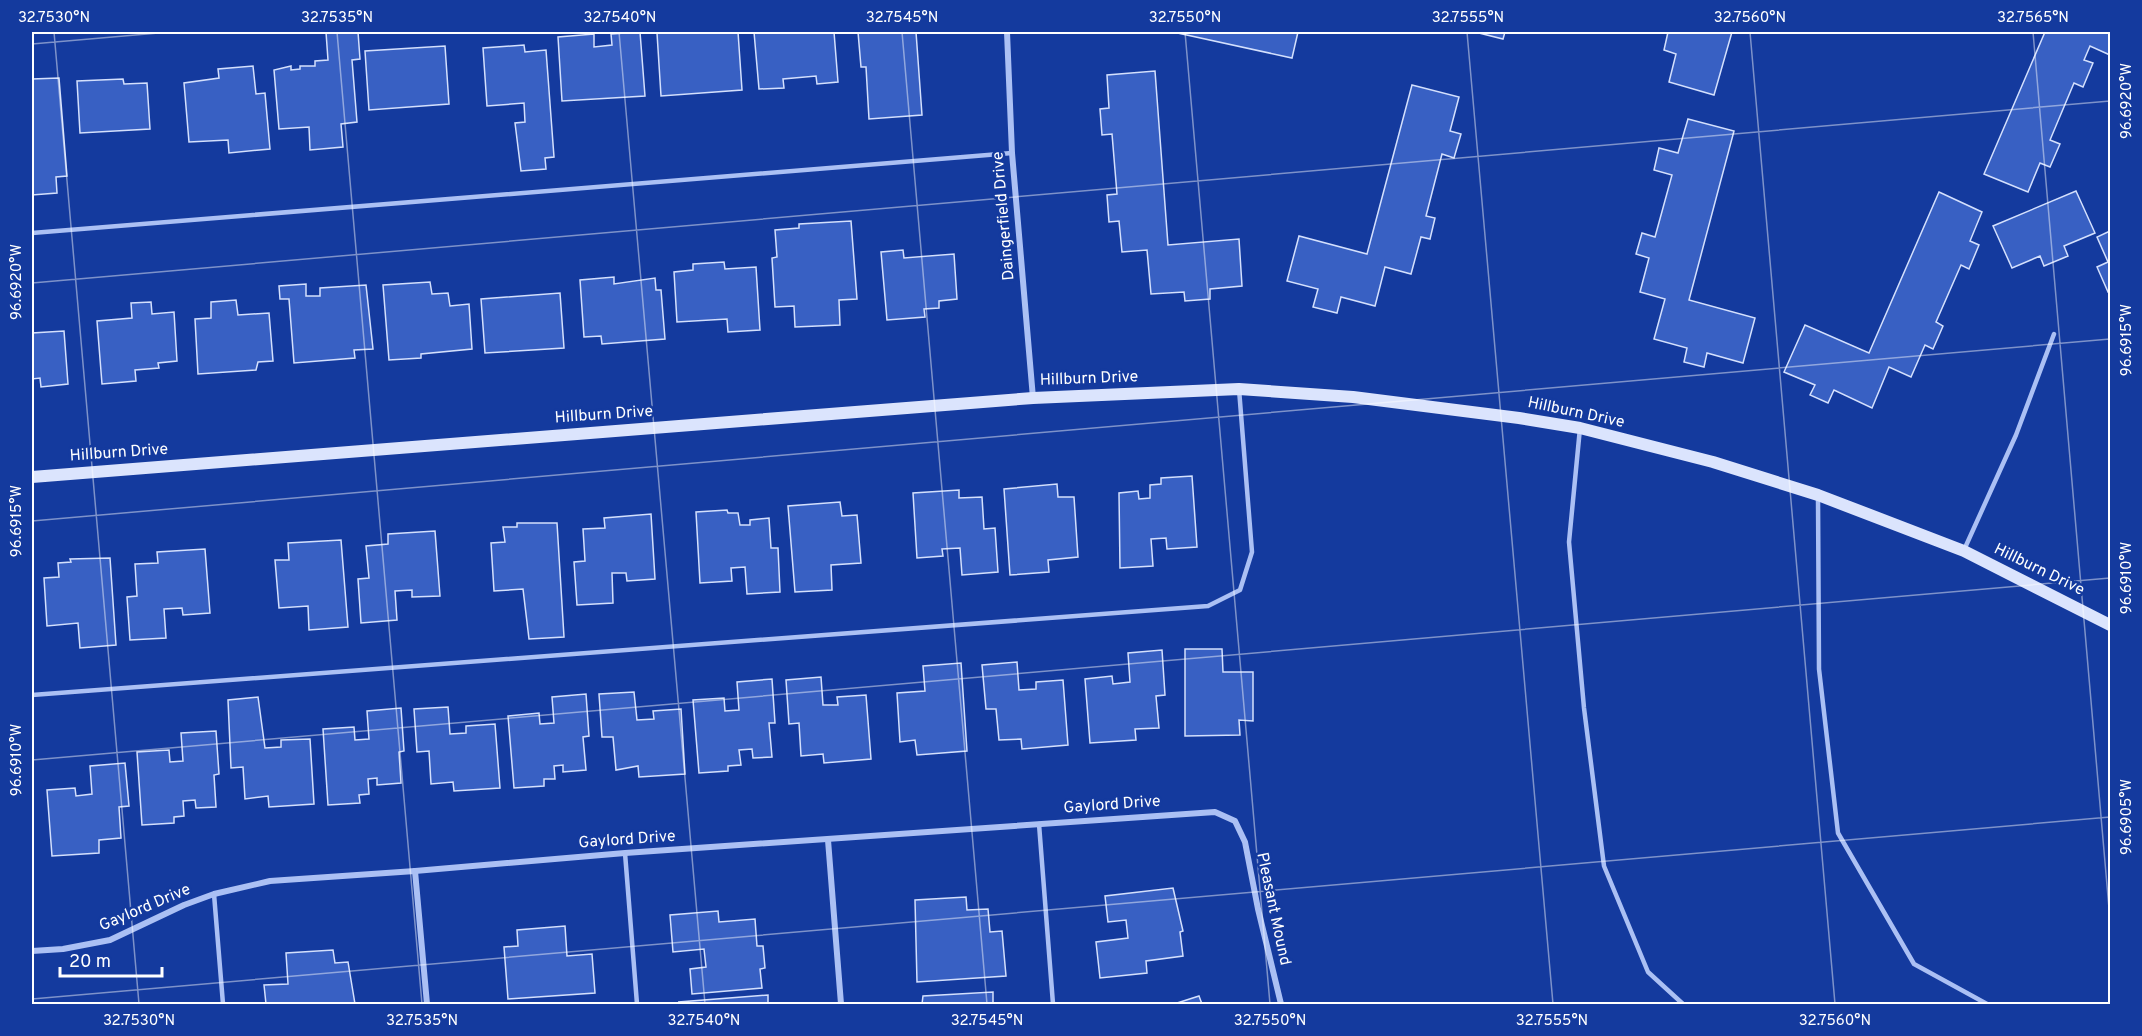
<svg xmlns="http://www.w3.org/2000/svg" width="2142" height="1036" font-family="Overpass,sans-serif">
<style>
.building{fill:#3860c3;stroke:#d4e0fd;stroke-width:1.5}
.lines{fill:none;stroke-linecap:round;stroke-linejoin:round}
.lane{stroke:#abc0f4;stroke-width:4.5}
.street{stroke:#abc0f4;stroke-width:6}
.secondary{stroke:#dbe4fd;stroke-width:12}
.ticks{fill:none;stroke:#fff;stroke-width:1.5;stroke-opacity:0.45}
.labels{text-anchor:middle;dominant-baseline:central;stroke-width:5;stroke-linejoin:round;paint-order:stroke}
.street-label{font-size:16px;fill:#fff;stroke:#143a9e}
.neatline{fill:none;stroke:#fff;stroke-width:2}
.ticks-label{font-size:15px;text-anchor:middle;fill:#fff}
</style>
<rect width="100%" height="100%" fill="#143a9e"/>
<g class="building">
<polygon points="326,32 358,32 360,59 352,60 357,122 341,124 343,147 310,150 309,127 279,129 274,70 291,66 291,70 300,69 300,66 315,66 315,61 328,60"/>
<polygon points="640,32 645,96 562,101 558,37 594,34 594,47 612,45 611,34"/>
<polygon points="687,32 738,32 742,90 661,96 657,33"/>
<polygon points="754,32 834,32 838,82 817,84 816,76 783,79 784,88 759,89"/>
<polygon points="858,32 916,32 922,115 869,119 866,67 861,67"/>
<polygon points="1173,32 1298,32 1292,58"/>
<polygon points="1475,32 1505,32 1503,39"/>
<polygon points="1668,32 1732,32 1714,95 1669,82 1676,54 1664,50"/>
<polygon points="2045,32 2110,32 2110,55 2090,46 2084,60 2093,63 2083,87 2074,83 2050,140 2060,144 2050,167 2040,163 2028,192 1984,174"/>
<polygon points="524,45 525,52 546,50 554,157 545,158 546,169 521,171 515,123 525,122 524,103 487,106 483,48"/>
<polygon points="445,46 449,104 369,110 365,51"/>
<polygon points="253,66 256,94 265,93 270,149 229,153 228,140 189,142 184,83 219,78 218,69"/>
<polygon points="1155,71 1168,245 1239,239 1242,286 1210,289 1210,299 1185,301 1184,292 1151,294 1147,250 1122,252 1119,221 1109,222 1107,195 1117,194 1112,134 1102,135 1100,109 1109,108 1107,75"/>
<polygon points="59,78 67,176 56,177 57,193 32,195 32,79"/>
<polygon points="123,79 124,84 147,83 150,129 80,133 77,81"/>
<polygon points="1412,85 1459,97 1450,131 1461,134 1454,158 1442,154 1426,216 1435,218 1430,239 1421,237 1411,274 1385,267 1375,306 1341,297 1337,313 1313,307 1318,289 1287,281 1299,236 1367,254"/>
<polygon points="1688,119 1734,131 1689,300 1755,318 1743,363 1707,353 1704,367 1684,362 1687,348 1654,339 1665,299 1640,292 1649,258 1636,254 1642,233 1655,237 1672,175 1654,170 1659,148 1678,153"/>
<polygon points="2076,191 2095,233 2064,246 2068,256 2044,266 2040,256 2012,268 1993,226"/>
<polygon points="1939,192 1982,212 1970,241 1979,245 1969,269 1961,265 1936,322 1943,326 1933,349 1925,345 1911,377 1889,367 1872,408 1834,390 1828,403 1810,395 1815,385 1784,372 1805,325 1869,353"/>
<polygon points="851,221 857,299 839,300 840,325 795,327 794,306 775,307 772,258 777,257 775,230 799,228 799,224"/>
<polygon points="2110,231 2110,291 2108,292 2097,267 2108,262 2097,237"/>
<polygon points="903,250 904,258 954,254 957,299 939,301 939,308 924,309 925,317 887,320 881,252"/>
<polygon points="724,262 725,269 756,267 760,330 728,332 727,319 677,322 674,272 693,270 693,264"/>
<polygon points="614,277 614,284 655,278 656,290 661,290 665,339 602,344 601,336 584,337 580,280"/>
<polygon points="430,282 432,294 448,293 450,306 469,304 472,349 421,354 421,358 389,360 383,285"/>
<polygon points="306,284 306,296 320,296 320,288 366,285 373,349 354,350 355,358 294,363 289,299 280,299 279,286"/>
<polygon points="560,293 564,348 485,353 481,299"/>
<polygon points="236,300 238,315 269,313 273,361 258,362 256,370 198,374 195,319 211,318 211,302"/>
<polygon points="151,302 152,314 174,312 177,361 158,363 159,368 135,370 136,381 102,384 97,321 132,318 131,303"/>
<polygon points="64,331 68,384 41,387 40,378 32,379 32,333"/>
<polygon points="1192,476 1197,547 1167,549 1166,538 1151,539 1153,566 1120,568 1119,493 1138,491 1139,499 1150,498 1150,485 1161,484 1161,478"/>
<polygon points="1057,484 1058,497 1074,497 1078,557 1048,560 1049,572 1010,575 1004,489"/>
<polygon points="959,490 959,498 982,497 984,529 995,528 998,572 962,575 960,548 942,549 943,556 917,558 913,493"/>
<polygon points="840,502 842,516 857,515 861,563 831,565 832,590 795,592 788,506"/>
<polygon points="727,510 728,513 738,513 740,525 750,525 750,520 769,518 771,548 778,548 780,592 747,594 745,567 731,568 732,581 700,583 696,512"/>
<polygon points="651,514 655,579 627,581 626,573 612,573 613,603 577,605 574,562 585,561 583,529 605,528 604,518"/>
<polygon points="517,523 557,523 564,637 529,639 523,589 494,591 491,543 505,542 503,527 517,527"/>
<polygon points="435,531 440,596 412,597 412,590 395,591 397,620 361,623 358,579 369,578 366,546 388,544 388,534"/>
<polygon points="341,540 348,627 309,630 308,606 279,608 275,560 289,560 288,543"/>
<polygon points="205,549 210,613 183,615 182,608 164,609 166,638 130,640 127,597 137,596 135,564 158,563 157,552"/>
<polygon points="110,558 116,645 80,648 78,623 47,626 44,578 59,577 58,563 71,562 70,559"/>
<polygon points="1185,649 1222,649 1223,672 1253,672 1253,721 1239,720 1240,735 1185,736"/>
<polygon points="1162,650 1165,695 1156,696 1159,728 1135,729 1136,740 1090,743 1085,679 1112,676 1113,684 1130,682 1128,653"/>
<polygon points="1017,662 1019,690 1036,689 1036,682 1063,680 1068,745 1022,749 1021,739 999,740 996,709 986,709 982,665"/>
<polygon points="961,663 967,751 917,755 915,740 900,742 897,693 925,691 923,666"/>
<polygon points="821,677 823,705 838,705 837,697 866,695 871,759 824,763 823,754 801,756 799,723 789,724 786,680"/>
<polygon points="772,679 775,723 769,723 772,757 753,758 752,749 739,750 741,765 728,766 728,771 699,773 693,700 724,698 725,711 739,710 737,682"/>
<polygon points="634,692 637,720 654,719 653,711 681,709 685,774 639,777 638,766 616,770 613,737 602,737 599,694"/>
<polygon points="586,694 589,736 583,737 586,770 563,772 563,765 554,766 555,779 544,779 544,786 514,788 508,716 539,713 540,724 554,723 552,697"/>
<polygon points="258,697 265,748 281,747 281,740 310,739 314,804 269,807 268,796 245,799 243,767 231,768 228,700"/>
<polygon points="448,707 450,734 466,733 466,726 495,724 500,788 454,791 453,782 431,784 429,751 417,752 414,709"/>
<polygon points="401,708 404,751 399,752 401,783 377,785 377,778 368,779 369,794 359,795 360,803 328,805 323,729 354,727 355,740 369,739 367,711"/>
<polygon points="216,731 219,774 214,775 216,807 196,808 195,800 183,801 184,816 174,817 174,823 142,825 137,752 169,750 170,762 183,761 181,733"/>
<polygon points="125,763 129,806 119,807 121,838 99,840 99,853 52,856 47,790 75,788 76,796 92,794 90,766"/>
<polygon points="1173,888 1183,931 1180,932 1183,956 1146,961 1147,973 1100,978 1096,942 1128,938 1126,920 1108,922 1105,896"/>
<polygon points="966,897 967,910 988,909 990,932 1002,931 1006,976 917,982 915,900"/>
<polygon points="718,911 719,922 755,919 757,946 763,946 765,968 760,969 762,988 692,994 690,969 706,967 704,949 673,952 670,915"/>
<polygon points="565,926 567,956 592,954 595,993 508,999 504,947 518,946 517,930"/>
<polygon points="333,950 335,963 348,962 355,1004 266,1004 264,985 288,984 286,953"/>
<polygon points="993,992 993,1004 922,1004 923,996"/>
<polygon points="768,995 768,1004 680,1004 679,1002"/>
<polygon points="1199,996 1202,1004 1174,1004"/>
</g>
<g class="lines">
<g class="lane">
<polyline points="32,233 1012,153"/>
<polyline points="1580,428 1569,542 1584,708 1604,866 1648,972 1683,1004"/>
<polyline points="1818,497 1819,669 1838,833 1914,964 1987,1004"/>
<polyline points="1964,550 2016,435 2054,334"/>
<polyline points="32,695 1208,606 1240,590 1252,552 1239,389"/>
<polyline points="1039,824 1053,1004"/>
<polyline points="625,853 637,1004"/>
<polyline points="214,894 223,1004"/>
</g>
<g class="street">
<polyline points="1007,32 1012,153 1033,398"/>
<polyline points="828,840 841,1004"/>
<polyline points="415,871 427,1004"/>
<polyline points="32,951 63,949 110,940 184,905 214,894 270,881 415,871 625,853 1215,812 1235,821 1245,842 1258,909 1281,1004"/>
</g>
<polyline class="secondary" points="32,477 1033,398 1239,389 1353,397 1519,418 1580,428 1713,462 1818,495 1964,551 2110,625"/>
</g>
<path class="ticks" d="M54,32L139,1004M337,32L422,1004M619,32L705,1004M902,32L987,1004M1185,32L1270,1004M1467,32L1553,1004M1750,32L1835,1004M2033,32L2110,920M32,44L170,32M32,283L2110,101M32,521L2110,339M32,760L2110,578M32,999L2110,817"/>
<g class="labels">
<g class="street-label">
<text transform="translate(1004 216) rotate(-95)">Daingerfield Drive</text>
<text transform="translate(1089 379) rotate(-2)">Hillburn Drive</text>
<text transform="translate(1576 413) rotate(12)">Hillburn Drive</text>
<text transform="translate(604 415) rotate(-4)">Hillburn Drive</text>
<text transform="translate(119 453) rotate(-4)">Hillburn Drive</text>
<text transform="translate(2039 570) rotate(26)">Hillburn Drive</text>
<text transform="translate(1112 805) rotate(-4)">Gaylord Drive</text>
<text transform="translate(627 840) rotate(-4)">Gaylord Drive</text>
<text transform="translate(145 908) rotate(-23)">Gaylord Drive</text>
<text transform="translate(1273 909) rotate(78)">Pleasant Mound</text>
</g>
</g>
<rect width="2142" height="1036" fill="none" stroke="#143a9e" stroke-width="66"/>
<path d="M60 967v9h102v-9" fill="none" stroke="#ffffff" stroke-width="3"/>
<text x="69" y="967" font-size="18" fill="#ffffff" stroke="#143a9e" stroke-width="4.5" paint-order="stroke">20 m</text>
<rect x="33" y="33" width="2076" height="970" class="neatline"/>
<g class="ticks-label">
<text x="54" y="22">32.7530°N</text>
<text x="337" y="22">32.7535°N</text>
<text x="620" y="22">32.7540°N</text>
<text x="902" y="22">32.7545°N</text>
<text x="1185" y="22">32.7550°N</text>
<text x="1468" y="22">32.7555°N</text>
<text x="1750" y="22">32.7560°N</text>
<text x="2033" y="22">32.7565°N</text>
<text transform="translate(2126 101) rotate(-90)" y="5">96.6920°W</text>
<text transform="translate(16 282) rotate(-90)" y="5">96.6920°W</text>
<text transform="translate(2126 340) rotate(-90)" y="5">96.6915°W</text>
<text transform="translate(16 521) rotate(-90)" y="5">96.6915°W</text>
<text transform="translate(2126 578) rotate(-90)" y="5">96.6910°W</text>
<text transform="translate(16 760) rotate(-90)" y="5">96.6910°W</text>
<text transform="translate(2126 817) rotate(-90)" y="5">96.6905°W</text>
<text x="139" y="1025">32.7530°N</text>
<text x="422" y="1025">32.7535°N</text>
<text x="704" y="1025">32.7540°N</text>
<text x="987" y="1025">32.7545°N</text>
<text x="1270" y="1025">32.7550°N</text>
<text x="1552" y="1025">32.7555°N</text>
<text x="1835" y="1025">32.7560°N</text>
</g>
</svg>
